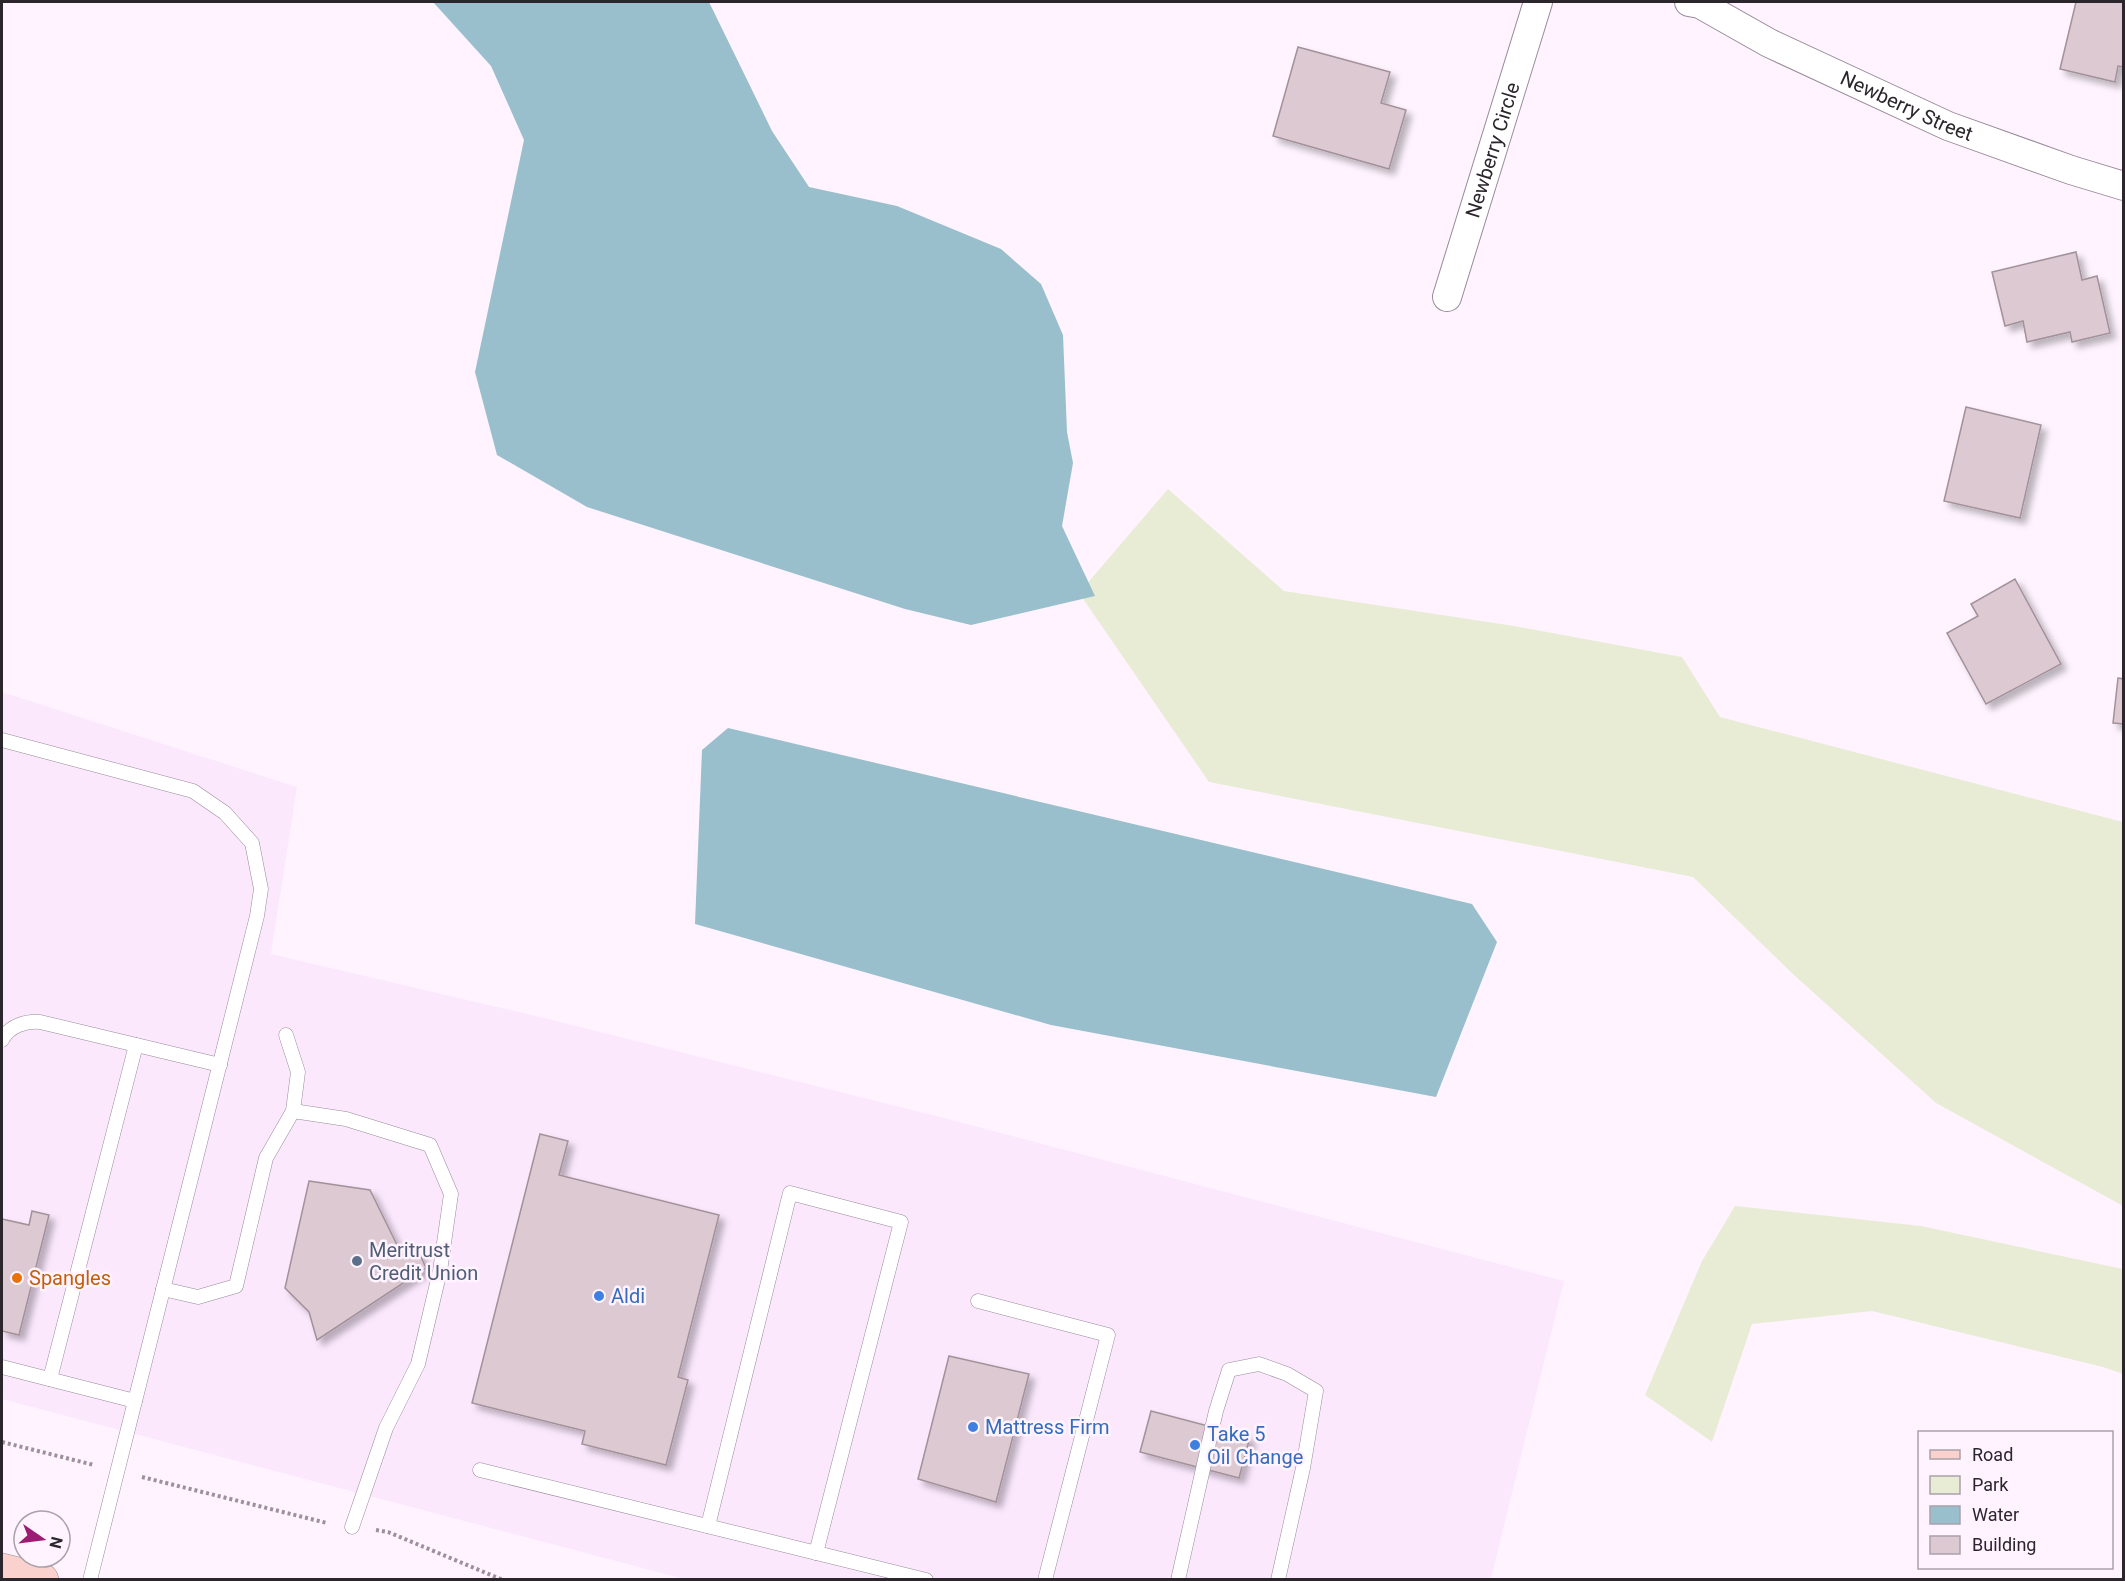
<svg xmlns="http://www.w3.org/2000/svg" width="2125" height="1581" font-family="Roboto,sans-serif">
<style>
.built{fill:#fbe8fd}
.green{fill:#e9ecd5}
.water{fill:#99bfcc}
.building{fill:#dcc9d2;stroke:#a39199;stroke-width:1.5;filter:url(#shadow)}
.lines{fill:none;stroke-linecap:round;stroke-linejoin:round}
.service-casing{stroke:#988b99;stroke-width:15}
.minor-casing{stroke:#988b99;stroke-width:30}
.secondary-casing{stroke:#988b99;stroke-width:34}
.path{stroke:#9a919b;stroke-width:4;stroke-dasharray:3 3;stroke-linecap:butt}
.service{stroke:#fff;stroke-width:14}
.minor{stroke:#fff;stroke-width:28}
.secondary{stroke:#fbd1cd;stroke-width:33}
.service-dot{fill:#5c6f8a;stroke:#fef3ff;stroke-width:2}
.food-dot{fill:#e8710a;stroke:#fef3ff;stroke-width:2}
.shop-dot{fill:#3f7fe0;stroke:#fef3ff;stroke-width:2}
.labels{text-anchor:middle;dominant-baseline:central;stroke-width:5;stroke-linejoin:round;paint-order:stroke}
.street-label{font-size:20px;fill:#2b262c;stroke:#fef3ff}
.service-label{font-size:20px;fill:#4e5e75;stroke:#fef3ff;text-anchor:start}
.food-label{font-size:20px;fill:#c56008;stroke:#fef3ff;text-anchor:start}
.shop-label{font-size:20px;fill:#366cbe;stroke:#fef3ff;text-anchor:start}
</style>
<defs>
<filter id="shadow"><feDropShadow dx="5.5" dy="5.5" stdDeviation="3" flood-color="#0004"/></filter>
</defs>
<rect width="100%" height="100%" fill="#fef3ff"/>
<polygon class="built" points="2,692 297,787 271,954 544,1018 944,1118 1564,1281 1491,1579 684,1579 2,1399"/>
<g class="green">
<polygon points="1168,489 1284,591 1514,626 1682,657 1720,717 2123,822 2123,1206 1936,1103 1794,975 1693,877 1209,782 1079,593"/>
<polygon points="1735,1206 1921,1226 2123,1269 2123,1374 2103,1367 1872,1311 1752,1324 1712,1442 1645,1395 1702,1261"/>
</g>
<g class="water">
<polygon points="433,2 709,2 772,131 809,187 897,206 1001,249 1041,284 1063,335 1067,432 1073,463 1062,526 1095,596 971,625 905,609 587,507 497,455 475,372 524,140 491,66"/>
<polygon points="728,728 1472,904 1497,942 1436,1097 1051,1025 695,924 702,750"/>
</g>
<g class="building">
<polygon points="2076,2 2124,2 2124,67 2118,66 2115,82 2060,69"/>
<polygon points="1298,47 1390,72 1381,103 1406,110 1389,169 1273,136"/>
<polygon points="2076,252 2082,280 2097,276 2110,333 2072,342 2070,332 2027,342 2023,321 2005,326 1992,272"/>
<polygon points="1966,407 2041,425 2020,518 1944,501"/>
<polygon points="2015,579 2061,664 1986,704 1947,633 1978,616 1971,604"/>
<polygon points="2118,678 2124,679 2124,724 2113,723"/>
<polygon points="540,1134 568,1141 559,1175 719,1215 678,1377 688,1380 666,1465 582,1444 585,1431 472,1403"/>
<polygon points="309,1181 370,1190 402,1255 416,1246 426,1268 317,1340 309,1312 285,1288"/>
<polygon points="32,1211 49,1215 19,1335 2,1331 2,1219 29,1225"/>
<polygon points="949,1356 1029,1374 996,1502 918,1479"/>
<polygon points="1151,1411 1250,1437 1239,1478 1140,1452"/>
</g>
<g class="lines">
<defs>
<g id="service">
<polyline points="2,740 193,791 225,813 252,843 261,889 257,916 90,1580"/>
<polyline points="286,1035 298,1072 293,1111"/>
<path d="M2,1040C9,1026 25,1021 40,1022L220,1065"/>
<polyline points="163,1289 198,1297 236,1286 266,1158 293,1111 346,1119 430,1145 451,1194 440,1271 418,1364 386,1428 352,1527"/>
<polyline points="978,1301 1108,1335 1045,1580"/>
<polyline points="2,1367 135,1401"/>
<polyline points="50,1379 136,1045"/>
<polyline points="480,1470 926,1580"/>
<polyline points="708,1526 790,1193 901,1222 816,1553"/>
<polyline points="1178,1580 1216,1411 1229,1370 1259,1364 1287,1374 1316,1391 1303,1468 1278,1580"/>
</g>
<g id="minor">
<path id="s1" d="M1689,2L1700,4L1769,43L1948,126L2071,170L2124,186"/>
<path id="s2" d="M1447,297L1538,2"/>
</g>
<polyline id="secondary" points="2,1570 42,1580"/>
</defs>
<use href="#service" class="service-casing"/>
<use href="#minor" class="minor-casing"/>
<use href="#secondary" class="secondary-casing"/>
<g class="path">
<polyline points="2,1442 94,1465"/>
<polyline points="142,1477 327,1523"/>
<polyline points="376,1530 388,1532 503,1580"/>
</g>
<use href="#service" class="service"/>
<use href="#minor" class="minor"/>
<use href="#secondary" class="secondary"/>
</g>
<circle class="service-dot" cx="357" cy="1261" r="6"/>
<circle class="food-dot" cx="17" cy="1278" r="6"/>
<g class="shop-dot">
<circle cx="599" cy="1296" r="6"/>
<circle cx="973" cy="1427" r="6"/>
<circle cx="1195" cy="1445" r="6"/>
</g>
<g class="labels">
<g class="street-label">
<text stroke="none"><textPath href="#s1" startOffset="242">Newberry Street</textPath></text>
<text stroke="none"><textPath href="#s2" startOffset="154">Newberry Circle</textPath></text>
</g>
<g class="service-label">
<text x="369" y="1250">Meritrust<tspan x="369" dy="23">Credit Union</tspan></text>
</g>
<g class="food-label">
<text x="29" y="1278">Spangles</text>
</g>
<g class="shop-label">
<text x="611" y="1296">Aldi</text>
<text x="985" y="1427">Mattress Firm</text>
<text x="1207" y="1434">Take 5<tspan x="1207" dy="23">Oil Change</tspan></text>
</g>
</g>
<rect width="2125" height="1581" fill="none" stroke="#2b262c" stroke-width="6"/>
<rect x="1918" y="1431" width="195" height="138" fill="#fef3ff" stroke="#aaa1ab" stroke-width="1.5"/>
<rect x="1930" y="1450" width="30" height="9" fill="#fbd1cd" stroke="#aaa1ab" stroke-width="1.5"/>
<text x="1972" y="1461" font-size="18" fill="#2b262c">Road</text>
<rect x="1930" y="1476" width="30" height="18" fill="#e9ecd5" stroke="#aaa1ab" stroke-width="1.5"/>
<text x="1972" y="1491" font-size="18" fill="#2b262c">Park</text>
<rect x="1930" y="1506" width="30" height="18" fill="#99bfcc" stroke="#aaa1ab" stroke-width="1.5"/>
<text x="1972" y="1521" font-size="18" fill="#2b262c">Water</text>
<rect x="1930" y="1536" width="30" height="18" fill="#dcc9d2" stroke="#aaa1ab" stroke-width="1.5"/>
<text x="1972" y="1551" font-size="18" fill="#2b262c">Building</text>
<g transform="translate(42 1539) rotate(104)"><circle r="28" fill="#fef3ff" stroke="#aaa1ab" stroke-width="1.5"/>
<path d="M0-4.5L10 22L0 15L-10 22Z" fill="#9b1c72"/>
<text y="-9" font-size="16" font-weight="bold" text-anchor="middle" fill="#2b262c">N</text>
</g>
</svg>
